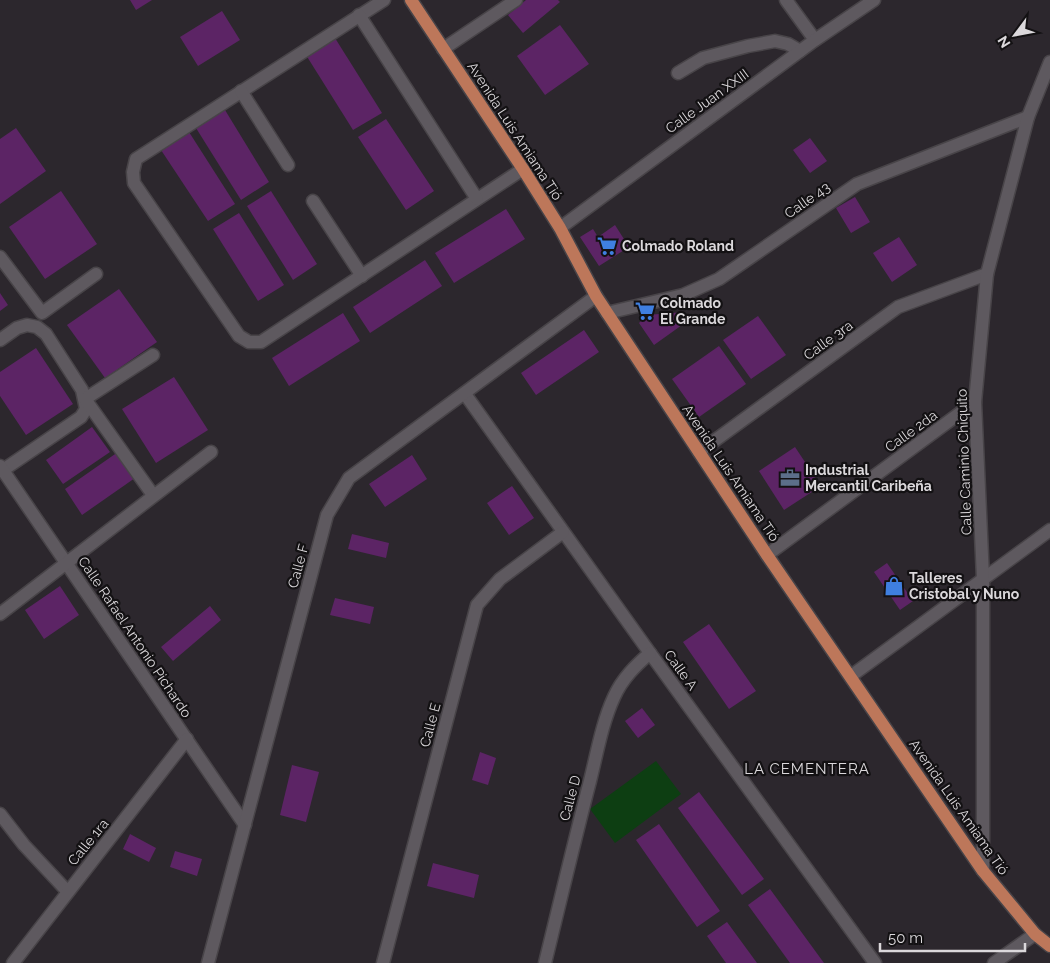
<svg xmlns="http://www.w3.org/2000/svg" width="1050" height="963" font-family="Raleway,sans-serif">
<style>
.green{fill:#0d3e12}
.building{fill:#5c2465}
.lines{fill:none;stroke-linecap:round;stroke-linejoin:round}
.minor-casing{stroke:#484448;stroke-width:15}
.major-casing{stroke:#484448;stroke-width:15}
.minor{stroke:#5e595f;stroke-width:12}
.major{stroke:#bd775a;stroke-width:12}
.labels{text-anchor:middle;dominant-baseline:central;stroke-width:4.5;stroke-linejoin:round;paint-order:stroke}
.street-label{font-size:14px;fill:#dbd8db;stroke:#131113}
.poi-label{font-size:14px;font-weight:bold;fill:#dbd8db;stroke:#131113;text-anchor:start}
.neighbourhood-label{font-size:15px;letter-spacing:1px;fill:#dbd8db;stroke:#131113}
</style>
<rect width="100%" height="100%" fill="#2c272d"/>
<polygon class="green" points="656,761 681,794 615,843 590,809"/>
<g class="building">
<polygon points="130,0 152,0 136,10"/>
<polygon points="526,0 558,0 560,2 523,33 508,15"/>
<polygon points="222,11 240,40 198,66 180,37"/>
<polygon points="560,25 589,64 545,95 517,56"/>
<polygon points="335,38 382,113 353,130 306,55"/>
<polygon points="225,110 269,182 241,200 196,128"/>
<polygon points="386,119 434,191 406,210 358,137"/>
<polygon points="16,128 46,171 0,204 0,139"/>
<polygon points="189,132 235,204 208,221 161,150"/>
<polygon points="810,138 827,161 810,173 793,150"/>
<polygon points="61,191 97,244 45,279 9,227"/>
<polygon points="271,191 317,264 293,280 247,206"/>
<polygon points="855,197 870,222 851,233 836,208"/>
<polygon points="506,209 525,239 454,283 435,253"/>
<polygon points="239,213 284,285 258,301 213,229"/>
<polygon points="615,225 629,247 599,266 580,237 593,229 598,237"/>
<polygon points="899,237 917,265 892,282 873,253"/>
<polygon points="425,260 442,286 370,333 353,307"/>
<polygon points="119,289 157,342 105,378 67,325"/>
<polygon points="0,293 8,305 0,311"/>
<polygon points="684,312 689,320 654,345 639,323 647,315"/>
<polygon points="343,313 360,341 289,386 272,358"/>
<polygon points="758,316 786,355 751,379 723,340"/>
<polygon points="584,330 599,352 536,395 521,373"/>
<polygon points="719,346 746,384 699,417 672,379"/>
<polygon points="36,348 73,404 26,435 0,396 0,372"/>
<polygon points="174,377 208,430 156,463 122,409"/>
<polygon points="92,427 110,452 63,484 46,460"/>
<polygon points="795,447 821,486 784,510 759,471"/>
<polygon points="118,452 135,478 82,515 65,489"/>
<polygon points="412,455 427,479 385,507 369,484"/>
<polygon points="512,486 534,518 509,535 487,503"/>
<polygon points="352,534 389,543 386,558 348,549"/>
<polygon points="887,563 913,601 900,610 874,572"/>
<polygon points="60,586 79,615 44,639 25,610"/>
<polygon points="335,598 374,607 370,624 330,615"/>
<polygon points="210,606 221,620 173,661 161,647"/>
<polygon points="709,624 756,691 729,709 683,642"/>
<polygon points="642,708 655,725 638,738 625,721"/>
<polygon points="480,752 496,758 488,785 472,780"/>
<polygon points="292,765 319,772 306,822 280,815"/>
<polygon points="699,792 764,879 742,895 678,808"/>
<polygon points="659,824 720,911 697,927 636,840"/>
<polygon points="130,834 156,848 149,862 123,849"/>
<polygon points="175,851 202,859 197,876 170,867"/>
<polygon points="433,863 479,875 474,898 427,886"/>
<polygon points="770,889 824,963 790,963 748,905"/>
<polygon points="727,922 757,963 726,963 707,936"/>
</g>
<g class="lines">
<defs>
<g id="minor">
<polyline points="384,0 136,159 133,172 134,183 239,336 249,342 261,342 523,169"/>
<polyline points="786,0 815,40"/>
<polyline points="359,15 477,199"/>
<polyline points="443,49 516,0"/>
<polyline points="678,73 703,58 748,46 775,41 788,44 800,51"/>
<polyline points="241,91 288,165"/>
<polyline points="313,201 362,276"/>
<polyline points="560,228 815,40 874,0"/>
<polyline points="0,257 42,313 96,274"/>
<polyline points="607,313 683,295 719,279 857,184 1028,117"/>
<polyline points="0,340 17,328 27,325 37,327 46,334 82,390 86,409 81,417 3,470"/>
<polyline points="153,355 85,399 153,495"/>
<polyline points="465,394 650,653 875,963"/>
<polyline points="699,452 898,307 987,274"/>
<polyline points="0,466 245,825"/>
<polyline points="767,555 975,402"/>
<polyline points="0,614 211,452"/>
<polyline points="851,676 1050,530"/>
<polyline points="0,814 24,845 67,891"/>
<polyline points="983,871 983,578 975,402 987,274 1028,117 1050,62"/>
<polyline points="13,963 187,739"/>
<polyline points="208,963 327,515 349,478 596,296"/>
<polyline points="383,963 477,605 500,579 563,532"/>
<path d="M545,963C560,902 574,842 590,781C597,753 602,723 614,697C622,679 635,666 650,653"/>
<polyline points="994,963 1035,934"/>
</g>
<polyline id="major" points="411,0 523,169 560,228 596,296 767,555 983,871 1035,934 1050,946"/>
</defs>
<use href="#minor" class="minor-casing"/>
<use href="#major" class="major-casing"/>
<use href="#minor" class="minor"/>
<use href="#major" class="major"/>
</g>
<defs>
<symbol id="supermarket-bare" viewBox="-9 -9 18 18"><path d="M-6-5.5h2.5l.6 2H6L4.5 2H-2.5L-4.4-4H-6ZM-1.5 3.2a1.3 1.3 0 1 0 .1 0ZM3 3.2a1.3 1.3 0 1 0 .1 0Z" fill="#3f7fe0" stroke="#131113" stroke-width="2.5" paint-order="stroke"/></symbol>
<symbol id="office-bare" viewBox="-9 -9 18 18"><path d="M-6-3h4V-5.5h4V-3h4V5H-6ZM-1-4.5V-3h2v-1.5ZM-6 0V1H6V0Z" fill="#5c6f8a" stroke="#131113" stroke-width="2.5" paint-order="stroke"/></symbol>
<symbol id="shop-bare" viewBox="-9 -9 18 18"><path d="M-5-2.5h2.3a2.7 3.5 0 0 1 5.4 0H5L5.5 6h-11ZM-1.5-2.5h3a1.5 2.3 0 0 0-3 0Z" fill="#3f7fe0" stroke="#131113" stroke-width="2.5" paint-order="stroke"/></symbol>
</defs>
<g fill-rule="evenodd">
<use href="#supermarket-bare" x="593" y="232" width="28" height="28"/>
<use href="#supermarket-bare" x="631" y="297" width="28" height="28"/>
<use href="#office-bare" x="776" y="464" width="28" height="28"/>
<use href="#shop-bare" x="880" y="572" width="28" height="28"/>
</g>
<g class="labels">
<g class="street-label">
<text transform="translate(707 101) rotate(-36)">Calle Juan XXIII</text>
<text transform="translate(515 131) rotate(57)">Avenida Luis Amiama Tió</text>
<text transform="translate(807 200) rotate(-35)">Calle 43</text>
<text transform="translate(828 340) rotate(-36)">Calle 3ra</text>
<text transform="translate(911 431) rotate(-36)">Calle 2da</text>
<text transform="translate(964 462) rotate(-92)">Calle Caminio Chiquito</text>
<text transform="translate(731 473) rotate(56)">Avenida Luis Amiama Tió</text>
<text transform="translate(298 566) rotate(-75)">Calle F</text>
<text transform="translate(135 637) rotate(56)">Calle Rafael Antonio Pichardo</text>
<text transform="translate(681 670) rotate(54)">Calle A</text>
<text transform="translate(430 725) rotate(-75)">Calle E</text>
<text transform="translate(570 798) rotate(-75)">Calle D</text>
<text transform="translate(959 807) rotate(55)">Avenida Luis Amiama Tió</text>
<text transform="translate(88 842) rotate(-51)">Calle 1ra</text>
</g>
<g class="poi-label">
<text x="622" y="246">Colmado Roland</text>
<text x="660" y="303">Colmado<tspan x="660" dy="16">El Grande</tspan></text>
<text x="805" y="470">Industrial<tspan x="805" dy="16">Mercantil Caribeña</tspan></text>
<text x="909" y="578">Talleres<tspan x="909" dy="16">Cristobal y Nuno</tspan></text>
</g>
<g class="neighbourhood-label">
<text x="807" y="769">LA CEMENTERA</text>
</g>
</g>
<g transform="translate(1015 35) rotate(238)" stroke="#131113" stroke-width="4" paint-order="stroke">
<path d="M0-4L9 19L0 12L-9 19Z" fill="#dbd8db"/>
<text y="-8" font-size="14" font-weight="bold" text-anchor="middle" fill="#dbd8db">N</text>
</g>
<path d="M880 943v8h145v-8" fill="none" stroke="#dbd8db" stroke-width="2.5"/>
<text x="888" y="943" font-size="15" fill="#dbd8db" stroke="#131113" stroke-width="4" paint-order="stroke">50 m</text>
</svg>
